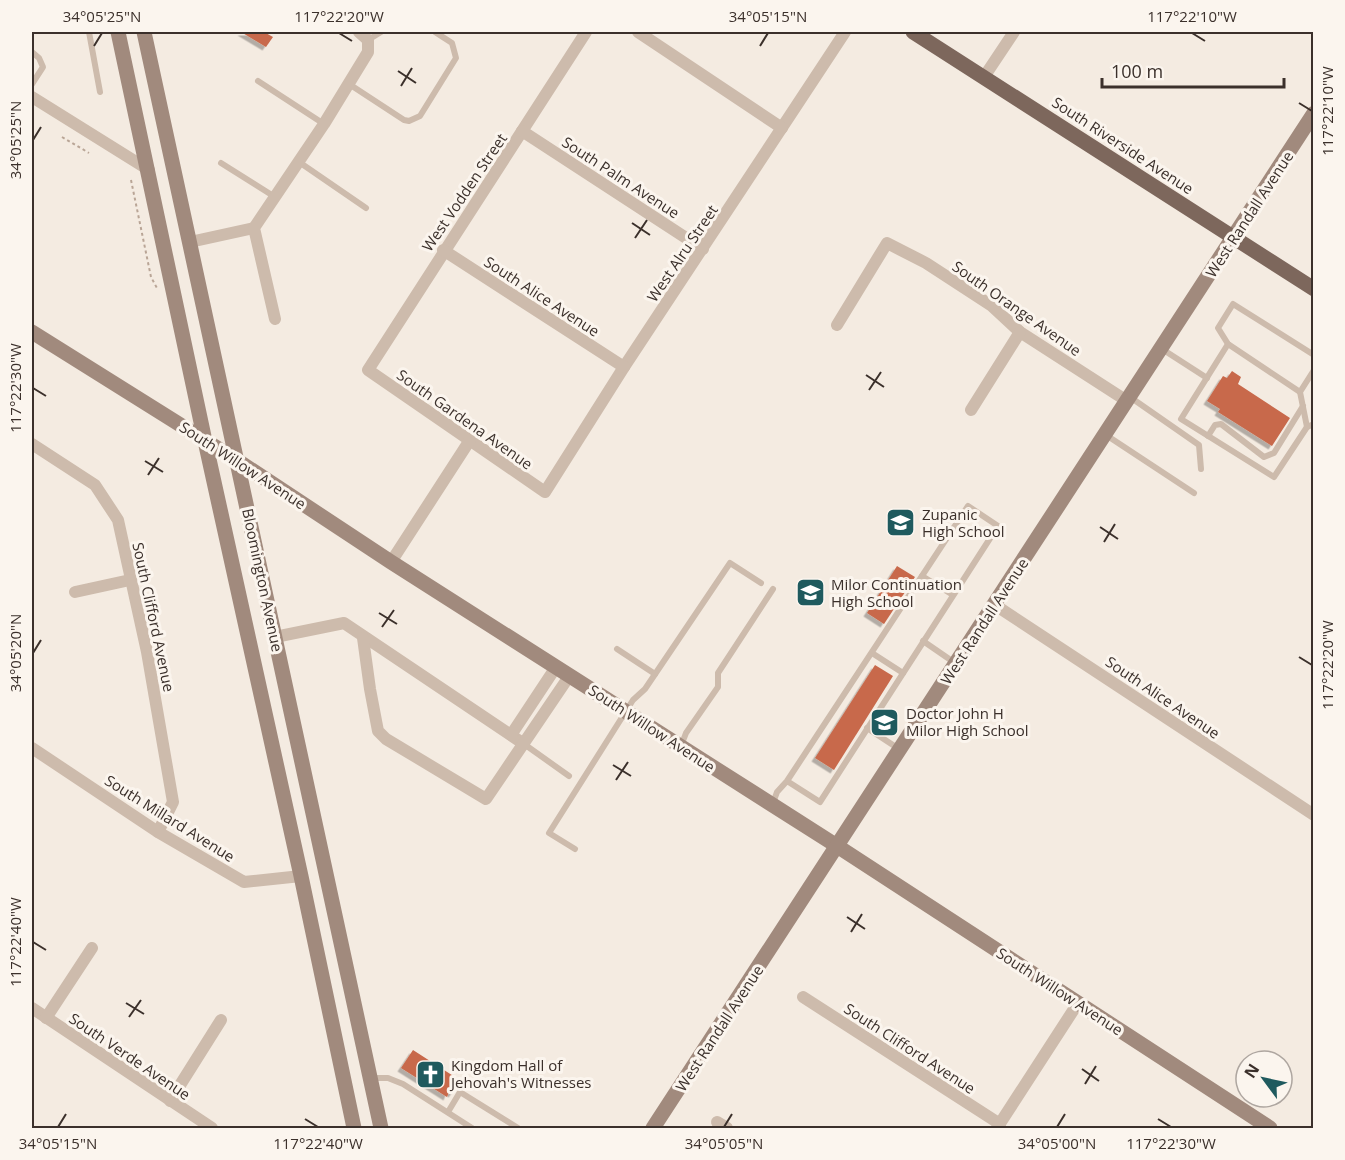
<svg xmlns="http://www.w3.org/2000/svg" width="1345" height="1160" font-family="'Open Sans',sans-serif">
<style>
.building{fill:#c8694b;filter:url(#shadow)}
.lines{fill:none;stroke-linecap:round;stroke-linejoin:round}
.path{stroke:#b9a596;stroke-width:2;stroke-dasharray:3 3;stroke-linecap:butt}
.lane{stroke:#cdbbac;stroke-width:6}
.street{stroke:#cdbbac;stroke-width:12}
.secondary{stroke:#a18a7d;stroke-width:15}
.primary{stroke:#7d675c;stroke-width:15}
.ticks{fill:none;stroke:#3b302b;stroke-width:2}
.labels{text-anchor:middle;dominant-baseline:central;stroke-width:6;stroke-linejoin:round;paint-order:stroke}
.street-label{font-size:15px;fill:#3b302b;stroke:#fbf5ee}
.poi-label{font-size:15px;fill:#3b302b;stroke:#fbf5ee;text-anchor:start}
.neatline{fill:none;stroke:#3b302b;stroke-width:2}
.ticks-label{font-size:15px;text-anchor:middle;fill:#3b302b}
</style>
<defs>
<filter id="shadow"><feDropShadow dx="-3.5" dy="3.5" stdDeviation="0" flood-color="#0004"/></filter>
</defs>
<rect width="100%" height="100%" fill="#f4ebe1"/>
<g class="building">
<polygon points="241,32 264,32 273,37 266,47"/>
<polygon points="1232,371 1241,377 1238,384 1290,418 1272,446 1218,412 1220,409 1207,401 1223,376 1227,378"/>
<polygon points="897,566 915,577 884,624 867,613"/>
<polygon points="875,665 893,676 834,770 815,758"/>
<polygon points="413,1050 458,1079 455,1083 459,1085 452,1094 449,1092 447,1097 401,1068"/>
</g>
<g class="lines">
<g class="path">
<polyline points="62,137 89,153"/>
<polyline points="131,180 151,277 158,290"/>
</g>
<g class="lane">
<polyline points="89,32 100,92"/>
<polyline points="368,40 381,32"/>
<polyline points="32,52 39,58 43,67 32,84"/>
<polyline points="258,81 324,124"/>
<polyline points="349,84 404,120 409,121 420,116 456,58 452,43 435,32"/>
<polyline points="299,162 366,208"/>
<polyline points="221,163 275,197"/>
<polyline points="1228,344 1181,419 1274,477 1307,427 1314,424"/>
<polyline points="1162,349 1207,378"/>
<polyline points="1300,392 1228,344 1218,328 1233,304 1314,355"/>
<polyline points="1130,397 1199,445 1201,469"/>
<polyline points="1307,427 1300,392 1314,370"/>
<polyline points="1106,435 1194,493"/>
<polyline points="1208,436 1215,425 1221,424 1264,457 1274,453 1303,406"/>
<polyline points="922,576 953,595"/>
<polyline points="923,641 955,663"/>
<polyline points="617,649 655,674"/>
<polyline points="872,653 903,673"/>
<polyline points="867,728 899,749"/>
<polyline points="524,744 569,776"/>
<polyline points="681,746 686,733 718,687 718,673 773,589"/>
<polyline points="773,803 777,792 787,781 968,506 998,526 820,802 787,781"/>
<polyline points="575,849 549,833 633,700 645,689 730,563 761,583"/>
<polyline points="370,1078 388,1078 403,1084 472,1128"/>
<polyline points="448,1112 460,1092 518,1128"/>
</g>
<g class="street">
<polyline points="586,32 368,370 545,492 624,367 845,32"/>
<polyline points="638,32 782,128"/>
<polyline points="984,77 1014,32"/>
<polyline points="32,97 149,170"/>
<polyline points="522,131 703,249"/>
<polyline points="190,242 254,228"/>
<polyline points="443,250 624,367"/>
<polyline points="275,319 254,228 324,124 368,52 368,40 359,32"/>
<polyline points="837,325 887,243 926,263 992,306 1020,332 1127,401"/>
<polyline points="971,410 1020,332"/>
<polyline points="32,444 95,485 118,520 147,652 173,802 158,832"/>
<polyline points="391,562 470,440"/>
<polyline points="75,592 130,580"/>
<polyline points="995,605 1314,815"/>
<polyline points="275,637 344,623 524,744"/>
<polyline points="363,638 370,689 378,731 386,739 486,799 570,675"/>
<polyline points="511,735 556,667"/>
<polyline points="32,748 158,832 244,882 301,876"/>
<polyline points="803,997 1000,1124"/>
<polyline points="32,1008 212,1128"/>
<polyline points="46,1018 92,948"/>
<polyline points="170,1101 221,1020"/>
<polyline points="717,1122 727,1128"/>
<polyline points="997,1128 1078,1003"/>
</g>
<g class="secondary">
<polyline points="118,32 205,441 301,876 354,1128"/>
<path d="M144,32C224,397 300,763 381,1128"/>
<polyline points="32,332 238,461 391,562 837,846 1270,1128"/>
<polyline points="653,1128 1314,113"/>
</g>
<polyline class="primary" points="913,32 1314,289"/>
</g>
<path class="ticks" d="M339,33L352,41M1192,33L1205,41M94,46L102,33M760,46L768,33M398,71L416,83M401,86L412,68M1299,103L1312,111M33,140L41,127M632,223L650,235M635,238L647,220M866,375L884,387M33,388L46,396M869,390L881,372M145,461L163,472M148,475L159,458M1100,527L1118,539M1104,542L1115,524M379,613L397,624M382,627L394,610M33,653L41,640M1299,657L1312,665M613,765L631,776M616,780L628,762M847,917L865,929M851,932L862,914M33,942L46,950M126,1003L144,1014M129,1017L141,1000M1082,1069L1099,1081M1085,1084L1096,1066M305,1119L318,1127M1158,1119L1171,1127M58,1127L66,1114M724,1127L732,1114M1057,1127L1065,1114"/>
<defs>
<symbol id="school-square" viewBox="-11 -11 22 22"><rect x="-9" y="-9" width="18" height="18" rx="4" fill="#1f5a5e" stroke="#fbf5ee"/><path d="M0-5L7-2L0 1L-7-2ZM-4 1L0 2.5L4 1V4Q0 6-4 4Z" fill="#fff"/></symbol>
<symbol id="church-square" viewBox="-11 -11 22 22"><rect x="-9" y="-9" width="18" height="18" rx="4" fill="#1f5a5e" stroke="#fbf5ee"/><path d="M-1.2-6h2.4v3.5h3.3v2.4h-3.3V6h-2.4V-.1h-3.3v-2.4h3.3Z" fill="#fff"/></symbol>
</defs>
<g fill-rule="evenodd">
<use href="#school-square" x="884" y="506" width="33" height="33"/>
<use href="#school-square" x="794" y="576" width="33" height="33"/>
<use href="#school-square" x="868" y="706" width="33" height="33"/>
<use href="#church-square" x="414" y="1058" width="33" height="33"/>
</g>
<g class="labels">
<g class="street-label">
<text transform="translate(1123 145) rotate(33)">South Riverside Avenue</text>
<text transform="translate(621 177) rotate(33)">South Palm Avenue</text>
<text transform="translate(464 192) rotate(-56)">West Vodden Street</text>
<text transform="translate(1249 214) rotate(-57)">West Randall Avenue</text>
<text transform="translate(682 253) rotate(-56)">West Alru Street</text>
<text transform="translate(542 296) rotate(33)">South Alice Avenue</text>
<text transform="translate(1017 308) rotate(35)">South Orange Avenue</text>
<text transform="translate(465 419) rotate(35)">South Gardena Avenue</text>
<text transform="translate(243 465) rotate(33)">South Willow Avenue</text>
<text transform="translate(263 580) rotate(78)">Bloomington Avenue</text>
<text transform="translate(154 617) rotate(78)">South Clifford Avenue</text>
<text transform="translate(984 621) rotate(-57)">West Randall Avenue</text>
<text transform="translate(1163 697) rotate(34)">South Alice Avenue</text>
<text transform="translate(652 728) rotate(33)">South Willow Avenue</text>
<text transform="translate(170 818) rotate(32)">South Millard Avenue</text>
<text transform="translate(1060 991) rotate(33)">South Willow Avenue</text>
<text transform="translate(719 1028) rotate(-57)">West Randall Avenue</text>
<text transform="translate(910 1048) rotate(33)">South Clifford Avenue</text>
<text transform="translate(130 1056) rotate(34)">South Verde Avenue</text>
</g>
<g class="poi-label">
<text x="922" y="514">Zupanic<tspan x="922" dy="17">High School</tspan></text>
<text x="831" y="584">Milor Continuation<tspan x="831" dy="17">High School</tspan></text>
<text x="906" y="713">Doctor John H<tspan x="906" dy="17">Milor High School</tspan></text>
<text x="451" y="1065">Kingdom Hall of<tspan x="451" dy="17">Jehovah's Witnesses</tspan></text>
</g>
</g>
<rect width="1345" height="1160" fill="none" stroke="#fbf5ee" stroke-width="66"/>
<g transform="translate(1264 1079) rotate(303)"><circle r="28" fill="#fbf5ee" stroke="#aea6a0" stroke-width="1.5"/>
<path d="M0-4.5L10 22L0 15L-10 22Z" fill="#1f5a5e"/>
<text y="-9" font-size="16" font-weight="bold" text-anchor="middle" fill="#3b302b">N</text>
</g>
<path d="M1102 78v9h182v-9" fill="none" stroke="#3b302b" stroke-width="3"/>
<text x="1111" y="78" font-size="18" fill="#3b302b" stroke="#fbf5ee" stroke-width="4.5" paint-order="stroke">100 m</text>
<rect x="33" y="33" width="1279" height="1094" class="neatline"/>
<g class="ticks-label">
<text x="102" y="22">34°05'25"N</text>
<text x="339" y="22">117°22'20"W</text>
<text x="768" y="22">34°05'15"N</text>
<text x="1192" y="22">117°22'10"W</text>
<text transform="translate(1328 111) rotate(-90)" y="5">117°22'10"W</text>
<text transform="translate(16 140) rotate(-90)" y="5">34°05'25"N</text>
<text transform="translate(16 388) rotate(-90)" y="5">117°22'30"W</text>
<text transform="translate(16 653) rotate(-90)" y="5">34°05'20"N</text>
<text transform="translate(1328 665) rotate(-90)" y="5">117°22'20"W</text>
<text transform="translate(16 942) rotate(-90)" y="5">117°22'40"W</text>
<text x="58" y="1149">34°05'15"N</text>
<text x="318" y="1149">117°22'40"W</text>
<text x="724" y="1149">34°05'05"N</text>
<text x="1057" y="1149">34°05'00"N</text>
<text x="1171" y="1149">117°22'30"W</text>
</g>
</svg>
